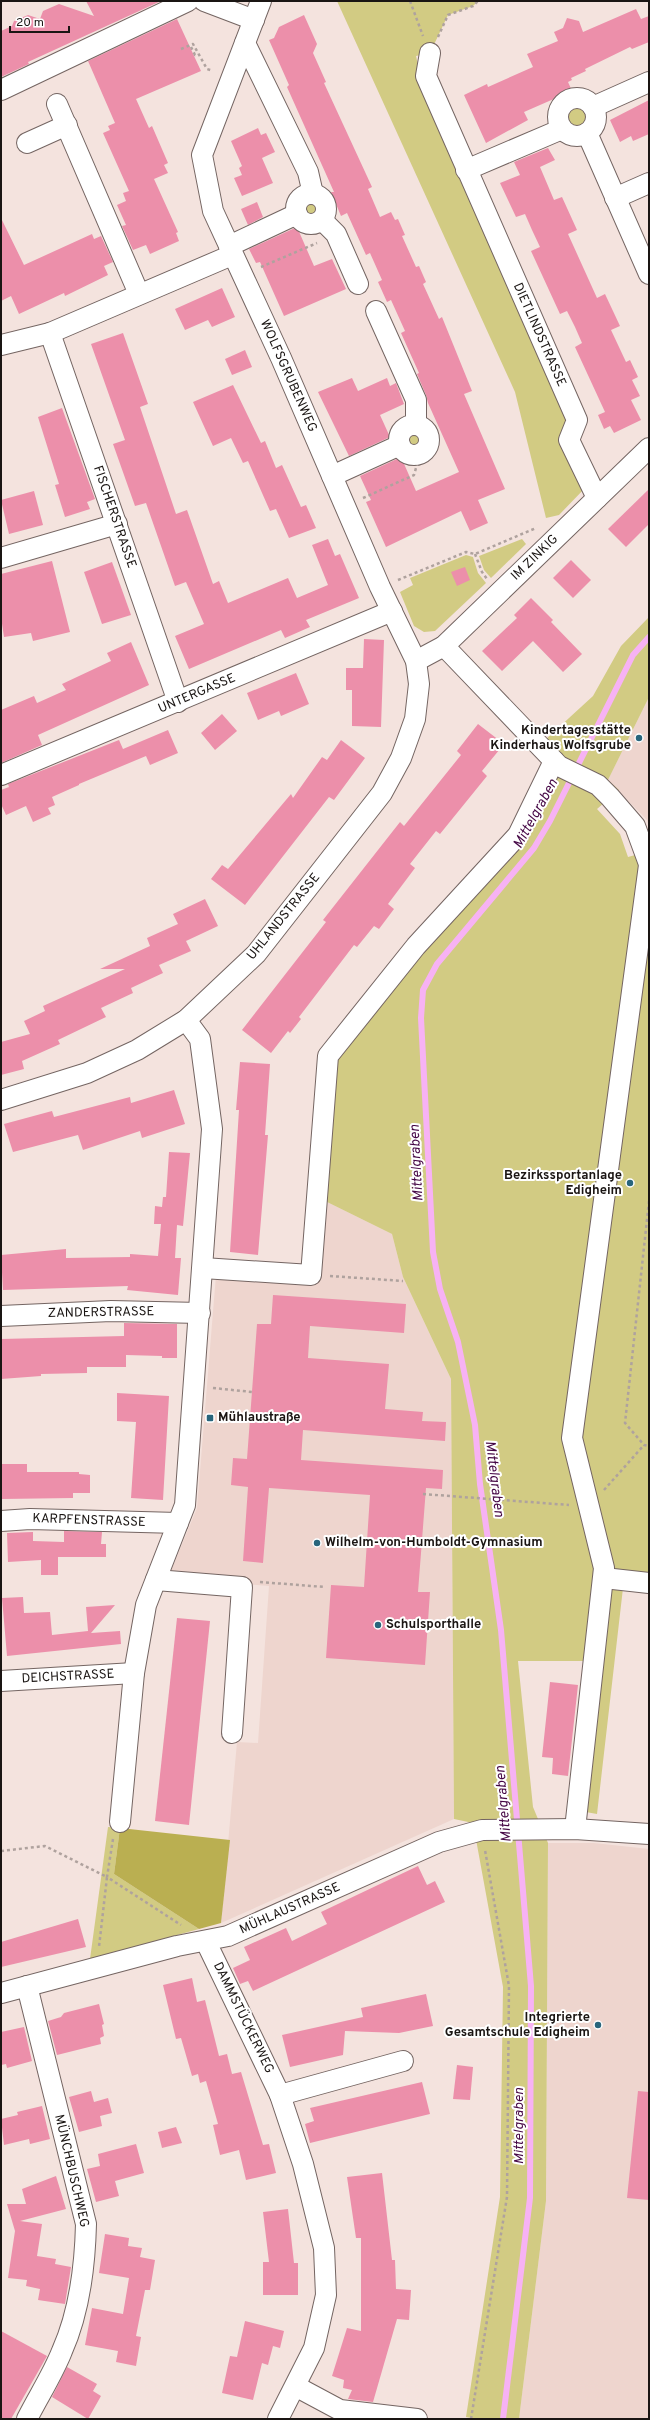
<svg xmlns="http://www.w3.org/2000/svg" width="650" height="2420" font-family="Overpass,sans-serif">
<style>
.built{fill:#eed5ce}
.green{fill:#d2cb83}
.forest{fill:#baaf51}
.lines{fill:none;stroke-linecap:round;stroke-linejoin:round}
.stream{stroke:#f7b2f4;stroke-width:6}
.building{fill:#ec8faa}
.minor-casing{stroke:#746562;stroke-width:22}
.path{stroke:#afa29e;stroke-width:2.5;stroke-dasharray:3 3;stroke-linecap:butt}
.minor{stroke:#fff;stroke-width:20}
.poi-dot{fill:#28657c;stroke:#fff;stroke-width:1.5}
.labels{text-anchor:middle;dominant-baseline:central;stroke-width:4;stroke-linejoin:round;paint-order:stroke}
.street-label{font-size:13px;fill:#1a1513;stroke:#fff}
.poi-label{font-size:13px;font-weight:bold;fill:#1a1513;stroke:#fff;text-anchor:end}
.water-label{font-size:14px;font-style:italic;fill:#450745;stroke:#fff}
</style>
<rect width="100%" height="100%" fill="#f4e3de"/>
<g class="built">
<polygon points="649,697 649,826 647,820 608,780"/>
<polygon points="323,1200 392,1234 403,1277 451,1379 454,1819 221,1923 237,1742 258,1743 269,1586 168,1578 197,1508 216,1275 317,1282"/>
<polygon points="548,1843 594,1843 649,1849 649,2419 519,2419 546,2201"/>
</g>
<g class="green">
<polygon points="337,1 478,1 473,6 448,15 430,53 416,56 419,69 571,419 586,487 559,515 546,518 515,392"/>
<circle cx="577" cy="117" r="19"/>
<circle cx="311" cy="209" r="15"/>
<circle cx="415" cy="440" r="15"/>
<polygon points="522,539 526,544 491,578 484,570 479,556"/>
<polygon points="466,555 473,557 478,573 486,583 435,631 424,632 414,626 400,592 413,585 410,578"/>
<polygon points="649,617 649,697 608,780 619,790 597,809 620,834 628,857 646,852 649,928 649,1588 623,1588 597,1814 569,1809 587,1661 518,1661 533,1807 548,1843 546,2201 519,2419 476,2419 466,2417 500,2197 503,1987 473,1823 454,1819 451,1379 403,1277 392,1234 323,1200 333,1061 421,950 562,759 545,740 593,696 621,646"/>
<polygon points="108,1827 120,1828 114,1874 199,1929 90,1959"/>
</g>
<polygon class="forest" points="120,1828 230,1840 221,1923 199,1929 114,1874"/>
<g class="lines">
<polyline class="stream" points="503,2419 530,2198 531,1986 501,1630 480,1484 475,1425 458,1342 440,1289 433,1252 421,1018 423,990 437,964 534,848 550,821 633,655 649,637"/>
</g>
<g class="building">
<polygon points="86,1 161,1 28,62 29,64 1,77 1,31 12,26 14,21 28,15 40,19 43,11 59,4 94,16"/>
<polygon points="636,9 641,19 649,16 649,42 632,49 630,47 585,69 586,71 571,78 572,80 568,82 573,93 557,101 556,98 524,112 528,120 486,143 464,95 487,84 488,87 533,67 527,54 558,41 554,32 563,28 567,18 579,21 583,32"/>
<polygon points="304,15 317,44 313,53 326,82 324,83 372,187 368,189 380,217 391,212 395,220 398,219 405,235 402,236 416,267 419,266 426,282 423,284 439,319 442,317 472,391 464,394 505,489 478,500 488,523 470,531 461,511 386,547 366,502 371,500 360,476 399,458 401,457 416,491 459,472 428,403 426,395 417,374 419,373 401,333 405,331 391,300 387,302 378,282 382,280 370,253 366,255 347,213 341,216 331,192 334,192 287,87 289,85 269,40 274,38 279,27"/>
<polygon points="177,19 201,71 136,99 149,128 152,126 168,163 164,165 168,173 154,179 178,232 176,233 179,241 150,254 146,245 133,250 122,226 126,225 117,205 126,201 123,193 129,191 103,133 110,130 108,126 115,123 88,61"/>
<polygon points="649,100 649,134 633,141 631,136 620,142 610,120"/>
<polygon points="258,128 261,135 266,133 275,152 262,158 273,183 242,196 234,178 242,175 239,168 242,166 231,141"/>
<polygon points="548,148 555,160 540,167 554,200 562,197 577,230 568,234 597,298 605,294 620,326 611,330 626,362 630,360 638,377 632,380 640,396 631,400 641,420 614,433 610,426 604,429 598,415 605,412 575,347 582,343 575,327 567,311 560,314 531,251 540,247 532,230 525,214 516,217 500,183 520,175 514,162"/>
<polygon points="257,202 263,217 248,225 241,209"/>
<polygon points="1,218 24,265 92,234 94,239 101,236 113,262 104,266 108,275 65,296 64,293 19,314 11,296 1,301"/>
<polygon points="297,227 314,266 332,259 346,289 284,316 260,262 256,263 249,249"/>
<polygon points="222,288 235,317 212,327 208,320 185,330 175,309"/>
<polygon points="123,333 148,404 140,407 176,514 187,510 213,584 219,581 228,603 288,578 297,598 328,585 312,545 328,539 335,556 340,554 359,598 306,620 310,627 285,638 281,630 189,669 175,636 204,624 186,582 175,586 146,503 135,506 113,444 125,440 91,344"/>
<polygon points="245,350 252,367 232,375 225,359"/>
<polygon points="352,378 358,391 387,378 390,386 396,383 404,404 380,415 390,437 349,456 318,392"/>
<polygon points="233,385 261,443 265,441 276,468 282,465 301,507 306,505 316,528 289,538 276,509 270,511 248,461 243,463 231,438 213,446 193,402"/>
<polygon points="62,408 95,499 87,502 90,509 65,517 55,485 59,484 38,417"/>
<polygon points="649,489 649,524 626,547 608,529"/>
<polygon points="34,491 43,525 9,534 1,500"/>
<polygon points="571,560 591,580 573,598 553,578"/>
<polygon points="52,561 70,632 33,641 31,633 4,637 1,617 1,574"/>
<polygon points="112,562 131,615 102,624 84,572"/>
<polygon points="465,567 470,580 457,586 451,572"/>
<polygon points="531,598 553,620 551,622 582,654 563,672 533,641 502,671 482,651 517,618 514,615"/>
<polygon points="364,639 384,640 381,727 352,726 352,690 346,690 346,668 363,668"/>
<polygon points="131,642 149,685 38,735 42,745 1,763 1,710 34,696 37,703 66,690 62,684 111,661 107,653"/>
<polygon points="296,673 309,704 281,716 279,711 258,720 247,693"/>
<polygon points="222,714 237,731 215,750 201,733"/>
<polygon points="478,724 504,744 482,771 487,776 440,834 436,831 410,864 415,868 388,904 394,909 379,929 374,926 357,947 354,945 299,1017 301,1019 290,1033 288,1031 271,1053 242,1030 326,922 323,920 400,822 404,826 461,755 457,751"/>
<polygon points="168,730 178,753 150,765 146,756 79,784 79,785 52,797 55,805 48,808 51,814 33,822 26,806 6,815 1,804 1,790 9,787 8,784 119,740 123,749"/>
<polygon points="341,740 365,758 334,800 329,797 245,905 211,879 222,865 228,869 291,794 293,798 322,757 327,760"/>
<polygon points="205,899 218,926 186,941 191,951 159,965 163,973 131,988 133,993 101,1008 106,1017 58,1040 60,1044 22,1061 24,1069 1,1075 1,1042 30,1034 24,1021 45,1011 43,1006 125,969 100,969 150,946 147,938 178,924 173,914"/>
<polygon points="240,1062 270,1064 265,1135 268,1135 258,1255 230,1252 239,1110 236,1110"/>
<polygon points="174,1090 185,1124 142,1138 140,1131 83,1150 78,1135 13,1152 4,1124 52,1111 54,1117 130,1097 131,1103"/>
<polygon points="169,1152 190,1153 183,1226 177,1225 175,1258 181,1258 178,1295 127,1290 128,1286 3,1290 1,1255 66,1249 66,1258 130,1257 130,1254 158,1256 161,1224 154,1224 155,1206 162,1207 163,1197 166,1197"/>
<polygon points="273,1295 406,1304 404,1333 310,1326 308,1358 389,1364 385,1409 423,1412 422,1421 446,1422 445,1441 303,1430 301,1460 443,1470 442,1489 426,1488 418,1592 430,1592 425,1665 326,1658 331,1585 364,1587 370,1495 269,1488 263,1563 243,1561 248,1487 231,1485 233,1458 247,1459 257,1324 271,1324"/>
<polygon points="124,1323 177,1324 177,1358 162,1358 162,1356 126,1355 126,1367 87,1367 87,1373 41,1374 41,1376 1,1379 1,1339 124,1336"/>
<polygon points="117,1393 169,1396 163,1500 131,1498 136,1422 117,1421"/>
<polygon points="1,1464 27,1464 27,1472 79,1472 79,1474 90,1475 90,1493 73,1493 73,1498 2,1499"/>
<polygon points="64,1531 102,1532 101,1544 106,1544 106,1557 58,1557 58,1575 41,1575 41,1560 8,1562 7,1533 33,1532 33,1541 64,1542"/>
<polygon points="23,1597 24,1613 50,1612 52,1635 88,1631 86,1607 115,1605 91,1633 120,1631 121,1644 7,1656 2,1598"/>
<polygon points="177,1618 210,1621 189,1825 155,1821"/>
<polygon points="550,1682 578,1685 568,1776 552,1774 553,1758 542,1757"/>
<polygon points="418,1866 427,1885 435,1881 445,1902 253,1991 248,1981 240,1984 233,1968 250,1960 244,1947 286,1928 292,1941 327,1924 321,1912"/>
<polygon points="78,1919 86,1947 1,1967 1,1942"/>
<polygon points="192,1978 197,2002 205,2000 219,2056 227,2054 232,2074 241,2072 263,2145 269,2144 276,2173 246,2180 239,2150 220,2155 213,2125 218,2124 206,2081 200,2083 198,2074 192,2076 181,2038 176,2039 163,1985"/>
<polygon points="426,1994 433,2026 399,2033 345,2031 343,2055 290,2067 282,2035 363,2017 361,2008"/>
<polygon points="99,2004 104,2024 102,2025 104,2036 100,2038 101,2044 57,2055 48,2021 61,2017 64,2013"/>
<polygon points="24,2027 32,2061 7,2068 6,2064 1,2065 1,2032"/>
<polygon points="457,2065 473,2067 470,2100 453,2099"/>
<polygon points="422,2082 430,2114 310,2143 305,2124 314,2121 310,2108"/>
<polygon points="91,2091 94,2102 108,2098 112,2113 100,2116 102,2126 79,2132 69,2097"/>
<polygon points="638,2091 649,2092 649,2200 627,2198"/>
<polygon points="42,2106 50,2139 30,2144 29,2139 4,2145 1,2119 18,2115 17,2112"/>
<polygon points="176,2127 182,2143 162,2148 158,2132"/>
<polygon points="136,2144 144,2173 115,2181 119,2196 96,2202 87,2169 100,2166 98,2154"/>
<polygon points="382,2173 392,2260 395,2260 396,2289 411,2290 409,2320 397,2319 373,2402 348,2399 352,2390 343,2388 344,2380 332,2376 347,2328 361,2331 361,2238 356,2238 347,2177"/>
<polygon points="56,2176 66,2209 20,2221 42,2224 37,2256 56,2259 55,2264 71,2267 65,2304 38,2300 40,2289 26,2286 27,2280 8,2278 15,2231 7,2204 26,2204 22,2189"/>
<polygon points="288,2209 294,2263 298,2263 298,2295 263,2295 263,2262 269,2262 263,2212"/>
<polygon points="105,2234 129,2238 128,2246 142,2248 140,2257 155,2260 150,2290 145,2290 136,2336 141,2337 136,2366 116,2362 118,2351 85,2345 92,2308 123,2314 129,2278 99,2273"/>
<polygon points="245,2321 284,2331 280,2348 273,2346 268,2365 262,2363 253,2400 222,2393 230,2356 237,2357"/>
<polygon points="1,2331 47,2356 11,2419 1,2419"/>
<polygon points="67,2367 97,2384 93,2391 101,2396 88,2419 52,2397"/>
</g>
<g class="lines">
<defs>
<g id="minor">
<polyline points="204,1 254,20"/>
<polyline points="245,43 308,172 313,194"/>
<polyline points="430,53 426,76 577,420 569,440 597,498"/>
<polyline points="1,90 188,1"/>
<circle cx="577" cy="117" r="19"/>
<polyline points="57,104 139,294"/>
<polyline points="593,107 649,82"/>
<polyline points="587,133 649,274"/>
<polyline points="27,143 67,125"/>
<polyline points="466,170 562,129"/>
<circle cx="311" cy="209" r="15"/>
<polyline points="615,198 649,183"/>
<polyline points="322,220 336,234 358,284"/>
<polyline points="229,246 297,214"/>
<polyline points="376,311 416,400 416,425"/>
<polyline points="50,333 178,702"/>
<polyline points="1,345 50,333 232,255"/>
<circle cx="414" cy="440" r="15"/>
<polyline points="332,476 400,445"/>
<polyline points="1,558 117,524"/>
<polyline points="444,646 559,766 598,785 610,797 635,826 649,864"/>
<polyline points="416,661 444,646 649,448"/>
<polyline points="1,775 392,611"/>
<polyline points="1,1100 87,1073 137,1050 186,1020 256,954 382,793 401,758 415,719 419,684 416,661 380,587 281,358 213,211 202,155 261,1"/>
<polyline points="203,1268 311,1275 328,1056 416,946 518,835 554,761"/>
<polyline points="1,1316 111,1311 200,1313"/>
<polyline points="1,1521 30,1519 178,1523"/>
<polyline points="604,1578 649,1583"/>
<polyline points="156,1580 242,1587 232,1733"/>
<polyline points="1,1681 134,1673"/>
<polyline points="120,1822 134,1673 146,1605 185,1505 212,1129 200,1039 186,1020"/>
<polyline points="575,1829 604,1568 572,1438 649,865"/>
<polyline points="206,1942 280,2095 303,2164 324,2248 326,2295 314,2348 278,2419"/>
<polyline points="1,1993 177,1946 228,1936 439,1842 482,1830 575,1829 649,1834"/>
<polyline points="280,2095 403,2061"/>
<polyline points="297,2387 340,2410 417,2419"/>
<path d="M27,2419C38,2397 53,2374 62,2351C79,2313 85,2266 86,2224L27,1986"/>
</g>
</defs>
<use href="#minor" class="minor-casing"/>
<g class="path">
<polyline points="410,1 423,36"/>
<polyline points="438,37 448,15 473,6 478,1"/>
<polyline points="191,47 195,55 198,54"/>
<polyline points="181,49 193,44 207,69 213,71"/>
<polyline points="261,267 317,243"/>
<polyline points="363,498 414,475 420,454"/>
<polyline points="475,554 482,572 487,579"/>
<polyline points="398,580 466,552 475,554 536,528"/>
<polyline points="649,1201 625,1423 644,1445 649,1446"/>
<polyline points="330,1276 403,1281"/>
<polyline points="213,1388 252,1392"/>
<polyline points="604,1490 644,1445"/>
<polyline points="423,1494 569,1505"/>
<polyline points="260,1582 325,1587"/>
<polyline points="113,1839 107,1877 181,1925"/>
<polyline points="1,1851 45,1846 107,1877 99,1947"/>
<polyline points="471,2419 507,2197 509,1986 485,1850"/>
</g>
<use href="#minor" class="minor"/>
</g>
<g class="poi-dot">
<circle cx="639" cy="738" r="4"/>
<circle cx="630" cy="1183" r="4"/>
<rect x="206" y="1414" width="8" height="8" rx="2"/>
<circle cx="317" cy="1543" r="4"/>
<circle cx="378" cy="1625" r="4"/>
<circle cx="598" cy="2025" r="4"/>
</g>
<g class="labels">
<g class="street-label">
<text transform="translate(539 335) rotate(66)">DIETLINDSTRASSE</text>
<text transform="translate(288 376) rotate(66)">WOLFSGRUBENWEG</text>
<text transform="translate(114 517) rotate(71)">FISCHERSTRASSE</text>
<text transform="translate(535 558) rotate(-44)">IM ZINKIG</text>
<text transform="translate(197 694) rotate(-23)">UNTERGASSE</text>
<text transform="translate(284 917) rotate(-51)">UHLANDSTRASSE</text>
<text transform="translate(101 1313) rotate(-1)">ZANDERSTRASSE</text>
<text transform="translate(89 1521) rotate(2)">KARPFENSTRASSE</text>
<text transform="translate(68 1677) rotate(-3)">DEICHSTRASSE</text>
<text transform="translate(290 1909) rotate(-24)">MÜHLAUSTRASSE</text>
<text transform="translate(243 2018) rotate(64)">DAMMSTÜCKERWEG</text>
<text transform="translate(71 2171) rotate(77)">MÜNCHBUSCHWEG</text>
</g>
<g class="poi-label">
<text x="631" y="731">Kindertagesstätte<tspan x="631" dy="15">Kinderhaus Wolfsgrube</tspan></text>
<text x="622" y="1176">Bezirkssportanlage<tspan x="622" dy="15">Edigheim</tspan></text>
<text x="218" y="1418" text-anchor="start">Mühlaustraße</text>
<text x="325" y="1543" text-anchor="start">Wilhelm-von-Humboldt-Gymnasium</text>
<text x="386" y="1625" text-anchor="start">Schulsporthalle</text>
<text x="590" y="2018">Integrierte<tspan x="590" dy="15">Gesamtschule Edigheim</tspan></text>
</g>
<g class="water-label">
<text transform="translate(536 814) rotate(-61)">Mittelgraben</text>
<text transform="translate(417 1163) rotate(-93)">Mittelgraben</text>
<text transform="translate(494 1479) rotate(83)">Mittelgraben</text>
<text transform="translate(504 1804) rotate(-95)">Mittelgraben</text>
<text transform="translate(519 2126) rotate(-90)">Mittelgraben</text>
</g>
</g>
<rect width="650" height="2420" fill="none" stroke="#1a1513" stroke-width="4"/>
<path d="M10 26v6h59v-6" fill="none" stroke="#1a1513" stroke-width="2"/>
<text x="16" y="26" font-size="12" fill="#1a1513" stroke="#ffffff" stroke-width="3" paint-order="stroke">20 m</text>
</svg>
